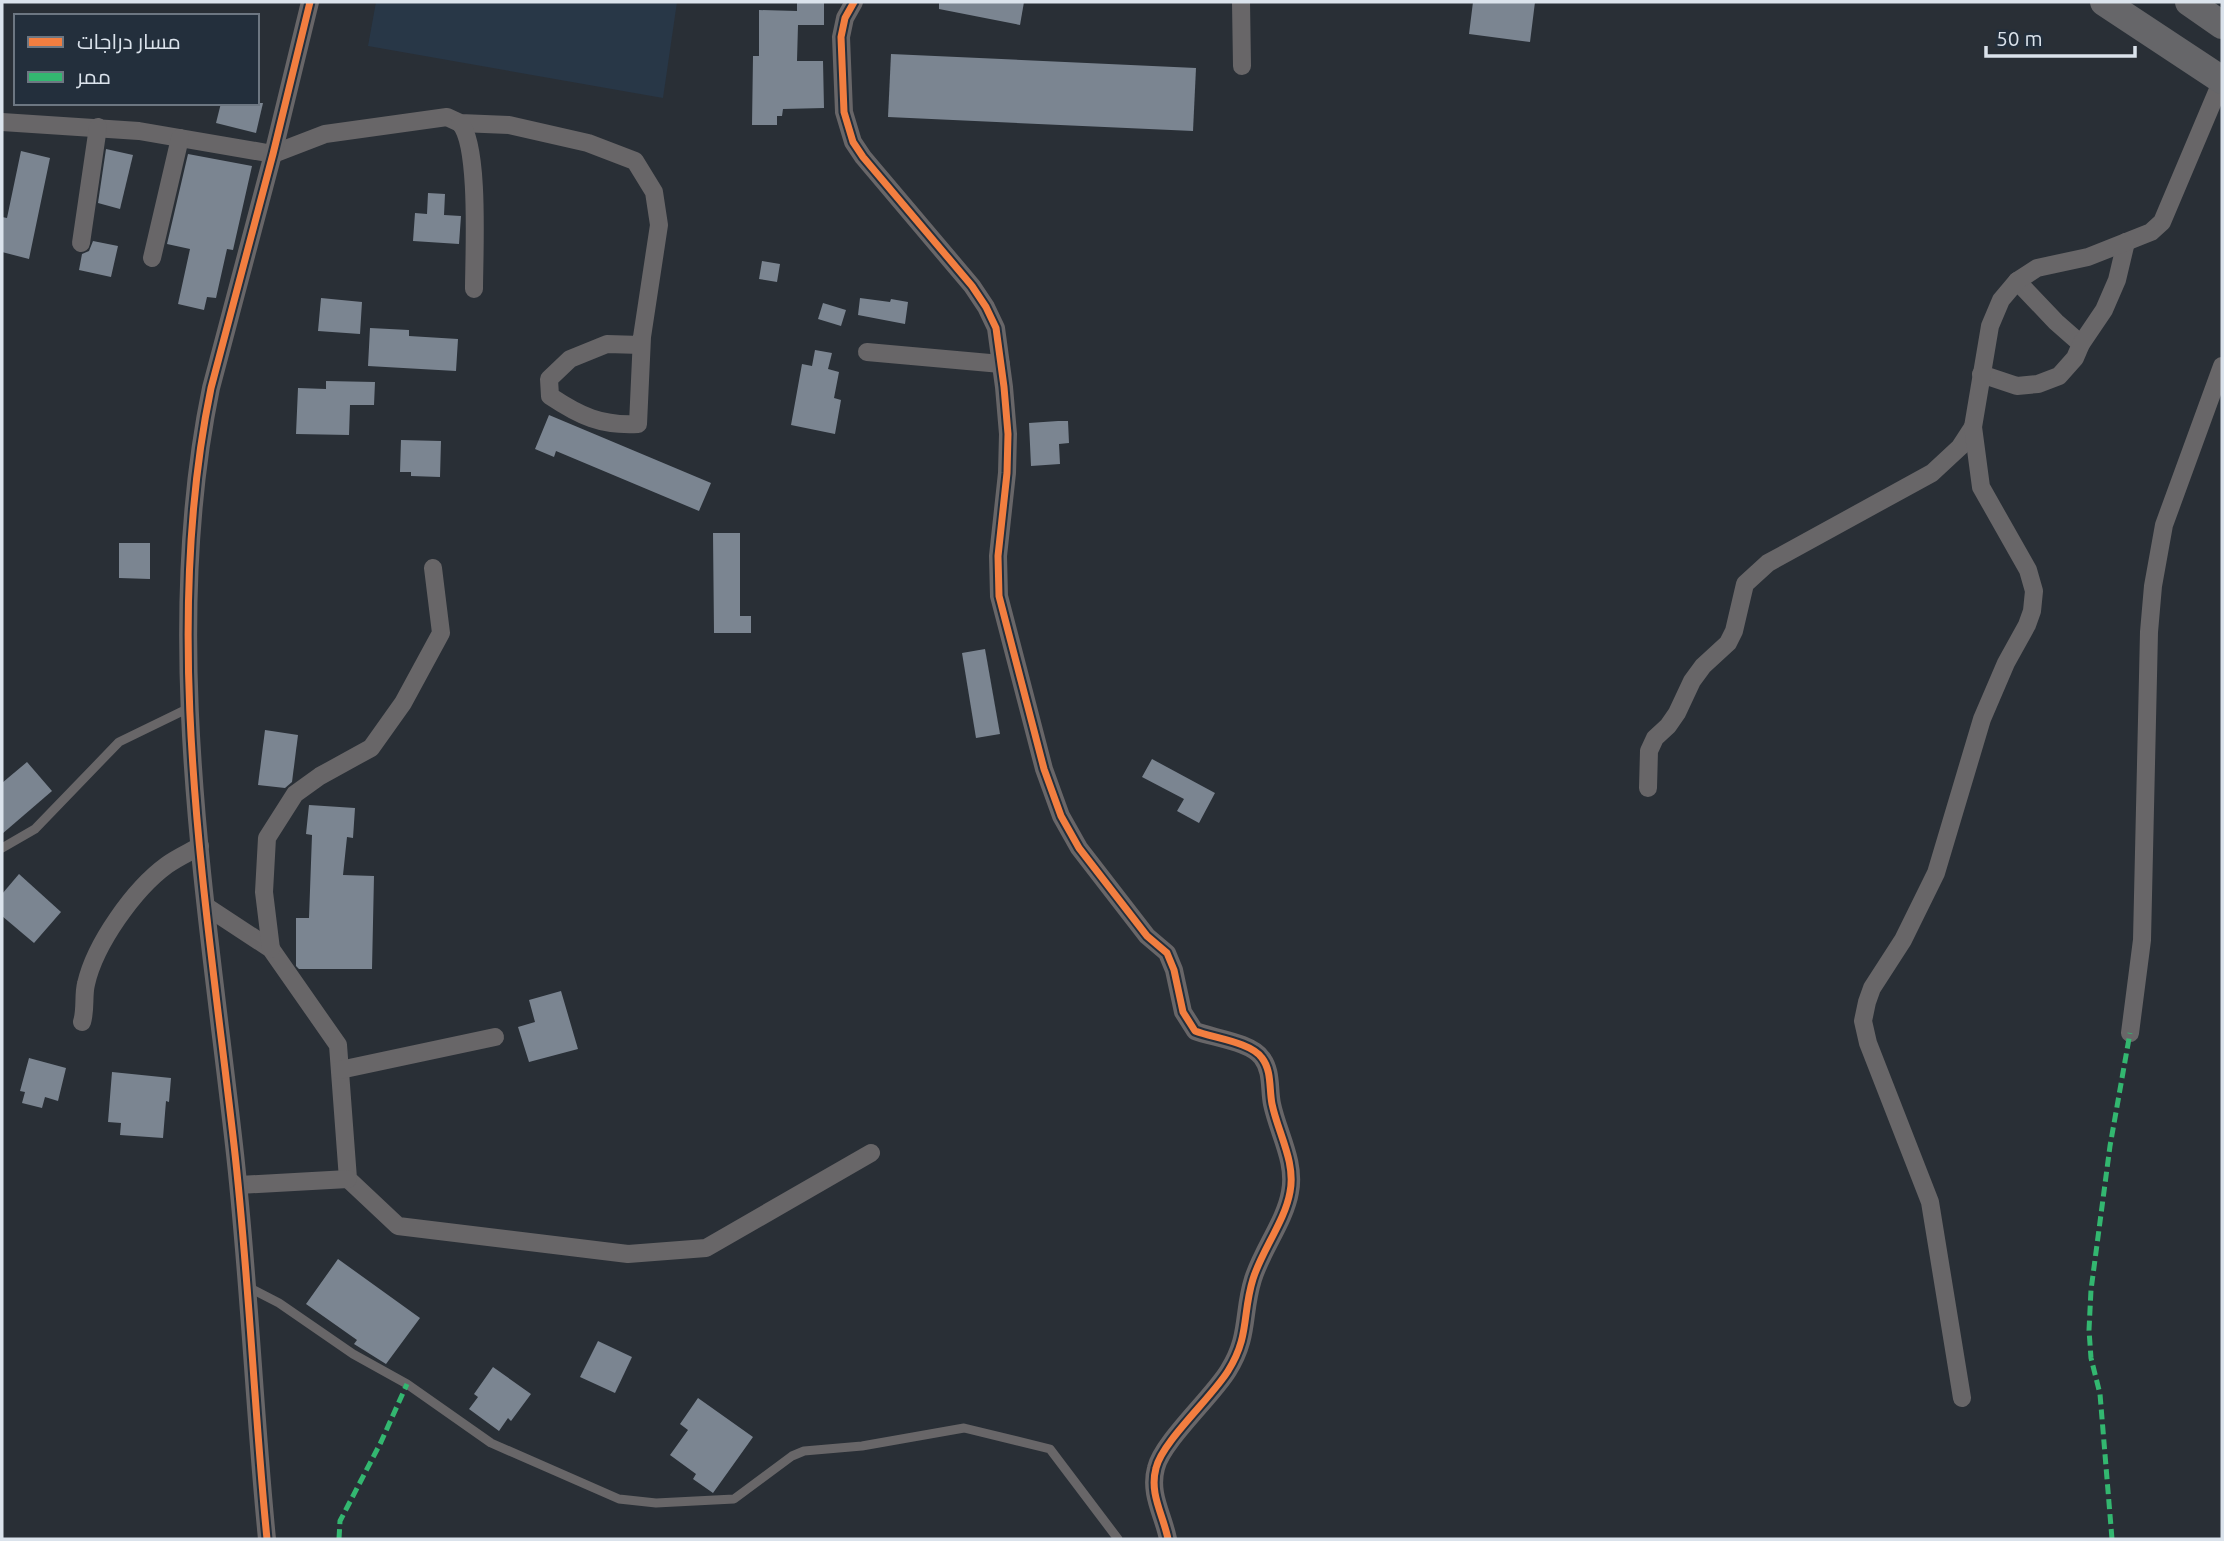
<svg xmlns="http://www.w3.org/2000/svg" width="2224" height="1541" font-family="Ubuntu,Cairo,sans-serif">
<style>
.built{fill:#283747}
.building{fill:#7b8591}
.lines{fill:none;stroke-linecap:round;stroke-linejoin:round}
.service{stroke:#686668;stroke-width:9}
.minor{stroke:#686668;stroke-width:18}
.trunk{stroke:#666669;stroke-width:28}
.quiet{stroke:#33b770;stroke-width:5;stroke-dasharray:10 5;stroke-linecap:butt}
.cycleway-casing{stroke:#232f3c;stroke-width:11}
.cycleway{stroke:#f27e40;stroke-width:7}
</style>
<rect width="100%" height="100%" fill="#292f36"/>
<polygon class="built" points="376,2 677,2 663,98 368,46"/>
<g class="building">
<polygon points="797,2 824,3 824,25 798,25 797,61 823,61 824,108 783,109 782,116 777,116 777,125 752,125 753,56 759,56 759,10 797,11"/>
<polygon points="939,2 1024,2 1020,25 939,9"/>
<polygon points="1473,2 1535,2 1530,42 1469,34"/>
<polygon points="891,54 1196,68 1193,131 888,117"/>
<polygon points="221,103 263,103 256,133 216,123"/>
<polygon points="106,149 133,155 120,209 98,203"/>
<polygon points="21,151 50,158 29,259 2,252 2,217 7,218"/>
<polygon points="188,154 252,166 233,250 227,249 216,298 207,297 204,310 178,304 190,249 167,244"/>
<polygon points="428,193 445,194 444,215 461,216 459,244 413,241 415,213 427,214"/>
<polygon points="93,241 118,246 111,277 79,270 82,254 89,251"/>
<polygon points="762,261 780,264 777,282 759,279"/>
<polygon points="321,298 362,302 360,334 318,331"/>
<polygon points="860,298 890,302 891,299 908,302 905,324 858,315"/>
<polygon points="823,303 846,310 841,326 818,319"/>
<polygon points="370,328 409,330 409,336 458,339 456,371 368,366"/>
<polygon points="815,350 832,353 828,369 839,372 834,398 841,400 835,434 791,425 802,364 812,366"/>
<polygon points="326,381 375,382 374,405 350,405 349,435 296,434 298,388 326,389"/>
<polygon points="549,415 711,483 699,511 556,451 554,457 535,449"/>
<polygon points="1058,421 1068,421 1069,443 1059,444 1060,464 1031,466 1029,423"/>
<polygon points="401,440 441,441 440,477 411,476 411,472 400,472"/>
<polygon points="713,533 740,533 740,616 751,616 751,633 714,633"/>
<polygon points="119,543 150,543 150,579 119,578"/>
<polygon points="985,649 1000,734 976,738 962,653"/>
<polygon points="265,730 298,735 292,782 285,788 258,785"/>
<polygon points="1152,759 1215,793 1199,823 1177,811 1184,799 1142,777"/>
<polygon points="27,762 52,791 2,834 2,783"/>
<polygon points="309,805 355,808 353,838 347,837 343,875 374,876 372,969 299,969 296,966 296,918 309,918 312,835 306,834"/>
<polygon points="19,874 61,912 34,943 2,916 2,894"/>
<polygon points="561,991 578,1049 529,1062 518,1027 535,1022 529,1000"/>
<polygon points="29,1058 66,1068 58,1101 45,1097 42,1108 22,1103 25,1092 20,1091"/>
<polygon points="112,1072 171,1078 169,1102 166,1101 163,1138 120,1135 121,1123 108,1122"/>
<polygon points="338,1259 420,1318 386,1364 354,1344 357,1340 306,1304"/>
<polygon points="598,1341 632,1357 615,1393 580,1377"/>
<polygon points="493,1367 531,1394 511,1421 508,1418 499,1431 469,1409 478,1397 474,1394"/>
<polygon points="698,1398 753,1437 713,1493 693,1479 696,1474 670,1455 688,1430 680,1424"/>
</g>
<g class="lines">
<g class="service">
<polyline points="2,848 35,829 119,742 191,707"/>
<polyline points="248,1287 279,1303 353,1354 407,1384 491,1443 619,1499 656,1503 734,1499 792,1456 804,1451 862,1446 964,1428 1050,1449 1118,1539"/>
</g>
<g class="minor">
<path d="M854,2L845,18L841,37L844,112L853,142L863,157L972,286L986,307L996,328L1004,387L1008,434L1007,473L998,556L999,596L1044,769L1061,816L1079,848L1147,936L1167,953L1174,970L1183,1012L1195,1031C1213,1038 1251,1042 1262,1058C1272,1071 1269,1089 1272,1104C1278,1133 1296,1162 1290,1192C1285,1221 1262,1250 1253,1279C1242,1314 1250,1336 1228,1371C1212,1397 1162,1442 1156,1468C1149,1494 1163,1514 1168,1539"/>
<polyline points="1241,2 1242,66"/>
<path d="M2,122L139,131L273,154L325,134L447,117L460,123L509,125L588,143L635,161L654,192L659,225L642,337L641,345L607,344L570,359L549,379L550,396C580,416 601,426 638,424L642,337"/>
<path d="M460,123C480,146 474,255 474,289"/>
<polyline points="81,243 98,127"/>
<polyline points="152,258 180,138"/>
<polyline points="2017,281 2056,322 2081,344"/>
<polyline points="867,352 1001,364"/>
<polyline points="1981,374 2017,386 2038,384 2059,376 2075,358 2081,344 2104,310 2117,280 2126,242"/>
<polyline points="1648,788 1649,751 1655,738 1668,726 1677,713 1692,681 1703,666 1728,643 1734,631 1745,584 1768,563 1932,473 1960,447 1973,427"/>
<polyline points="207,907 271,949 338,1045 348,1179 398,1226 628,1254 706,1248 871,1153"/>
<polyline points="271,949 264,892 267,838 295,794 320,776 371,748 403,703 441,633 433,568"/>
<path d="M82,1022C86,1009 83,996 86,984C95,944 134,889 167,865C178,857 190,852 200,846"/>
<polyline points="2130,1033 2142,940 2149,632 2153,586 2164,525 2222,366"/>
<polyline points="340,1070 495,1037"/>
<polyline points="239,1185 348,1179"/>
<polyline points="1962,1398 1930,1202 1868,1043 1863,1021 1867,1002 1872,988 1903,940 1936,873 1982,719 2006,663 2027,625 2032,611 2034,591 2028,570 1981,487 1973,427 1990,326 2001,300 2017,281 2037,268 2088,257 2151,232 2162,222 2222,80"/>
<path d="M267,1539C254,1408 249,1276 234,1145C206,898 160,634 211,388L273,154L310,2"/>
</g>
<g class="trunk">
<polyline points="2104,2 2222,80"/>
<polyline points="2189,2 2222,25"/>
</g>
<g class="quiet">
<polyline points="339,1539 340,1521 381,1442 407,1384"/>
<polyline points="2112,1539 2100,1394 2091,1358 2089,1330 2091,1290 2110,1146 2130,1033"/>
</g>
<defs>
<g id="cycleway">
<path d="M854,2L845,18L841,37L844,112L853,142L863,157L972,286L986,307L996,328L1004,387L1008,434L1007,473L998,556L999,596L1044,769L1061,816L1079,848L1147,936L1167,953L1174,970L1183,1012L1195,1031C1213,1038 1251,1042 1262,1058C1272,1071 1269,1089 1272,1104C1278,1133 1296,1162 1290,1192C1285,1221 1262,1250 1253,1279C1242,1314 1250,1336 1228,1371C1212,1397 1162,1442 1156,1468C1149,1494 1163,1514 1168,1539"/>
<path d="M267,1539C254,1408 249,1276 234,1145C206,898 160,634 211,388L273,154L310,2"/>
</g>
</defs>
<use href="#cycleway" class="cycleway-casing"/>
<use href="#cycleway" class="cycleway"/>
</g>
<rect width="2224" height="1541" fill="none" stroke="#dbe3ec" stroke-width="7"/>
<rect x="14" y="14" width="245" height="91" fill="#232f3c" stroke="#6d7782" stroke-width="2"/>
<rect x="28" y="37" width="35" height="10" fill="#f27e40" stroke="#6d7782" stroke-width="2"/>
<text x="77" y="49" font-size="21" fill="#dbe3ec">مسار دراجات</text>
<rect x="28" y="72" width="35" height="10" fill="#33b770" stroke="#6d7782" stroke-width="2"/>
<text x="77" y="84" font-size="21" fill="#dbe3ec">ممر</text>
<path d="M1986 46v10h149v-10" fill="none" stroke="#dbe3ec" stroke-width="3.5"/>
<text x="1996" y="46" font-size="21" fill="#dbe3ec" stroke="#232f3c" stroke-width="5" paint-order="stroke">50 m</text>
</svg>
